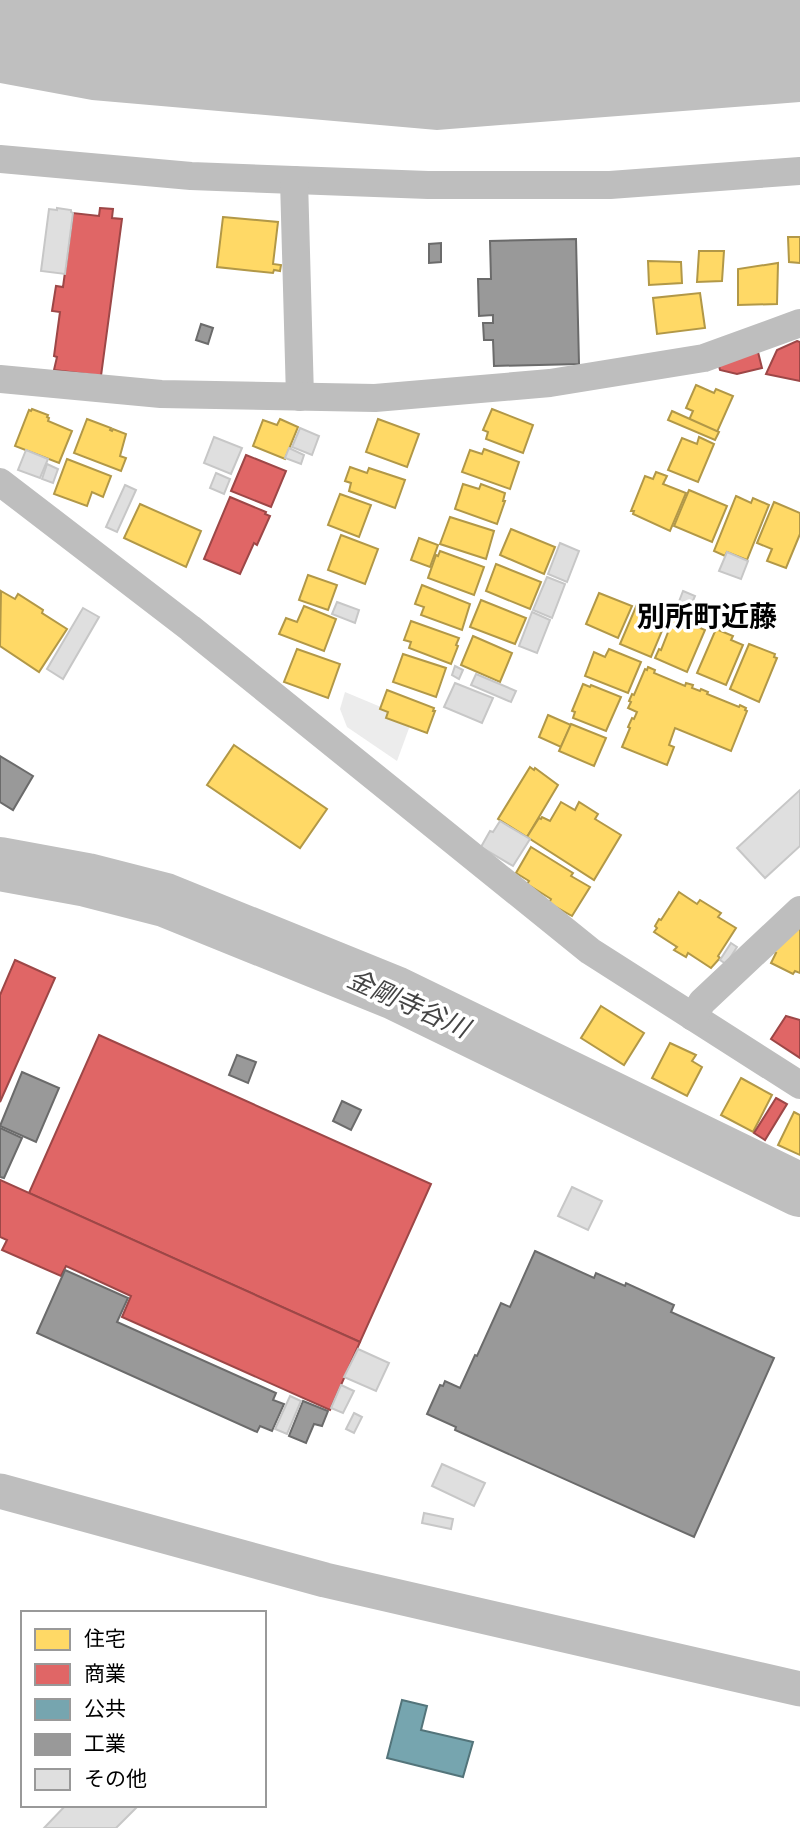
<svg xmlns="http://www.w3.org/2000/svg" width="800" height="1828" font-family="Barlow,'Noto Sans JP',sans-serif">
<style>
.green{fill:#ececec}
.water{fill:#bfbfbf}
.homes{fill:#ffd966;stroke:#b29847;stroke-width:2}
.shops{fill:#e06666;stroke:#9d4747;stroke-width:2}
.public{fill:#76a5af;stroke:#53747a;stroke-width:2}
.industry{fill:#999;stroke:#6b6b6b;stroke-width:2}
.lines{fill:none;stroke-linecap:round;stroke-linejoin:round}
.river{stroke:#bfbfbf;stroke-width:54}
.building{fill:#dfdfdf;stroke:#c7c7c7;stroke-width:2}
.minor{stroke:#bebebe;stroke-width:28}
.tertiary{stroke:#bebebe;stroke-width:35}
.labels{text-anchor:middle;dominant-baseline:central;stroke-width:7;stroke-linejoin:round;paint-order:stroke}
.water-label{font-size:26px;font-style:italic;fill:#444;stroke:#fff}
.quarter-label{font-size:28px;font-weight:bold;fill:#000;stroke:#fff}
</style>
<rect width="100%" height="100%" fill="#fff"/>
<polygon class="green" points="345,692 412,720 397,761 347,727 340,709"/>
<polygon class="water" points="0,0 800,0 800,102 437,130 92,100 0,83"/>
<g class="homes">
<polygon points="223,217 278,222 273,264 281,265 280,271 274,270 273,273 217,267"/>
<polygon points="788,237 800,237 800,263 789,262"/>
<polygon points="699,251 724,251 722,281 697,282"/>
<polygon points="648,261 681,262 682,283 649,285"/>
<polygon points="778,263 777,304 738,305 738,269"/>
<polygon points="700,293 705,328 657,334 653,298"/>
<polygon points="696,385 714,393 716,389 733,396 717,432 689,420 693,411 686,408"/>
<polygon points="32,409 48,415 47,417 49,418 48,421 72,431 59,463 15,446 29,410 31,411"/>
<polygon points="492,409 533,425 523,453 486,439 488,432 483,430"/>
<polygon points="672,411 719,432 715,440 668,420"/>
<polygon points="87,419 111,428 110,430 112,431 113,429 126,434 120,456 126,458 121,471 74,453"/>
<polygon points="280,419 298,427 285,459 253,446 263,420 277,425"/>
<polygon points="378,419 419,434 407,467 366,452"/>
<polygon points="699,437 714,444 698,482 668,470 682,438 697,444"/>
<polygon points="484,449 519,462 510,489 462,472 470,450 482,454"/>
<polygon points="67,459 111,476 103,497 92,492 87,506 54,494"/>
<polygon points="350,467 367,473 369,468 405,480 395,508 349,491 351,483 345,481"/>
<polygon points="656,472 667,476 663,484 686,493 670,531 633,514 634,511 631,511 645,476 653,479"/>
<polygon points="463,484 479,489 481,484 505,493 503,501 505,501 497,524 455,509"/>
<polygon points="689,490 727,506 712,542 674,526"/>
<polygon points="340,494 371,505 359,537 328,525"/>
<polygon points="736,496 751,503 753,498 769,505 747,560 727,552 725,556 714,551"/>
<polygon points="774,502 800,513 800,534 786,568 767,561 772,549 757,543"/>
<polygon points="140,504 201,531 186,567 124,538"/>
<polygon points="450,517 494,531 486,559 440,544"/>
<polygon points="511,529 555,547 544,574 500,555"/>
<polygon points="341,535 378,549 365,584 328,570"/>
<polygon points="419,538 438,545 430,567 411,560"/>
<polygon points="440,551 484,567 474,595 428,578 436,555 438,556"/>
<polygon points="496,564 541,582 530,609 486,591"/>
<polygon points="308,575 337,585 328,610 299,600"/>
<polygon points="422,585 470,604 462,630 421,615 424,607 415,604"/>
<polygon points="1,591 15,599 18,594 43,610 42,613 67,629 39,672 0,646"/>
<polygon points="599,593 632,606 618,638 586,624"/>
<polygon points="481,600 526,618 515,644 470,627"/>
<polygon points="638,602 669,614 651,657 620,644"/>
<polygon points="304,606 336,619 324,651 279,634 286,618 297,622"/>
<polygon points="674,617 705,630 687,672 655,658 659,649 661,650"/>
<polygon points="411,621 459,638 456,645 458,646 451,664 409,648 411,642 404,640"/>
<polygon points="716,629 733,636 731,640 743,645 726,685 697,673"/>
<polygon points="473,636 512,653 500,682 461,665"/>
<polygon points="749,644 775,654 774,657 777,658 759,702 730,689"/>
<polygon points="297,649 340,664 328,698 284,682"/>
<polygon points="609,649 641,662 628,693 585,676 594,652 605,657"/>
<polygon points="403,654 446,668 436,697 393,682"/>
<polygon points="648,667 655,670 654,673 685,686 686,683 693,685 692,688 700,691 701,689 708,692 707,694 739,707 740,705 746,708 745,710 747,711 731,751 675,728 669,745 674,747 667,765 622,747 630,728 628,727 632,718 634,719 637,712 628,708 631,702 629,701 632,694 634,695 645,669 647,670"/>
<polygon points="583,684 590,687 591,685 621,697 606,731 573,718 575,712 572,711"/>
<polygon points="387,690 434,708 433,711 435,711 427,733 386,718 388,712 380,709"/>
<polygon points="548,715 571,725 561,747 539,737"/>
<polygon points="571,724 606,738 594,766 559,751"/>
<polygon points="234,745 327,809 300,848 207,785"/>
<polygon points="530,767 534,770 535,768 558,785 527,837 498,819"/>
<polygon points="561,802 575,810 579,802 598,814 595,819 621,835 594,880 527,837 539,818 541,819 542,817 550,821"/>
<polygon points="531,847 573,873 571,876 590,887 572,916 549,903 551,899 527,884 529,881 516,873"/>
<polygon points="679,892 697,904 700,900 721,913 718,917 736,928 718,956 720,958 711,968 688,953 686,957 674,950 677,947 654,932 657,928 655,926 659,919 661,920"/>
<polygon points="800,927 800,973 795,971 793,974 771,963 776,953 772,951"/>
<polygon points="601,1006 644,1033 624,1065 581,1038"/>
<polygon points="670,1043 696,1055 692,1061 702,1067 687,1096 652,1078"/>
<polygon points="741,1078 772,1095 753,1132 721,1115"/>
<polygon points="794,1112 800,1115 800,1155 778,1145"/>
</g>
<g class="shops">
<polygon points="100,208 113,209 112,218 122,219 101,376 54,370 57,357 54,356 60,312 52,311 56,286 63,287 73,213 99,216"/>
<polygon points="797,341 800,342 800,381 766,374 777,350"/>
<polygon points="758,352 762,368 737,374 720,370 718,362"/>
<polygon points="246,455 286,471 271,507 231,491"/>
<polygon points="230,497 266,512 265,514 270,516 257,545 254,543 240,574 204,559"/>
<polygon points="15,960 55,978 0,1102 0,995"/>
<polygon points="786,1016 800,1020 800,1058 771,1039"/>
<polygon points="99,1035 431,1184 360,1342 29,1193"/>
<polygon points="776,1098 787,1104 765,1140 754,1133"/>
<polygon points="0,1180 360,1342 330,1410 122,1317 131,1296 66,1266 61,1276 2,1250 7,1240 0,1237"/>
</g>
<polygon class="public" points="402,1700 427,1706 421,1730 473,1742 463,1777 387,1758"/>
<g class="industry">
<polygon points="576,239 579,364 494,366 493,340 484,340 483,323 493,323 493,315 479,316 478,279 491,279 490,241"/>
<polygon points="441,243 441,262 429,263 429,244"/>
<polygon points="201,324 213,328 208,344 196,340"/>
<polygon points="0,756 33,776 13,810 0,802"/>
<polygon points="237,1055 256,1062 248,1083 229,1075"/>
<polygon points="22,1072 59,1088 36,1142 0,1126"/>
<polygon points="342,1101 361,1110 351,1130 333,1121"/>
<polygon points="0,1128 22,1138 4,1178 0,1177"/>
<polygon points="535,1251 594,1278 596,1273 625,1286 626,1283 674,1305 671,1312 774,1358 694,1537 455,1430 456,1427 427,1414 440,1385 443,1386 445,1381 460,1388 475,1355 477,1356 501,1303 510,1307"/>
<polygon points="65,1270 128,1298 117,1322 276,1393 273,1400 284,1404 272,1431 260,1426 257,1432 37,1333"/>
<polygon points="303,1401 328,1411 322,1426 314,1424 306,1443 289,1436"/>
</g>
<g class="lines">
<polyline class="river" points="0,864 87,880 165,900 395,993 800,1190"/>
</g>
<g class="building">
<polygon points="57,208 71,210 71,212 73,213 65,274 41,271 49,209 57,210"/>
<polygon points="300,428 319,436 312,455 292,447"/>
<polygon points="214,437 242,448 231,474 204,463"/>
<polygon points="289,448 304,455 301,464 285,458"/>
<polygon points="26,450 48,459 40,478 18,470"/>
<polygon points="47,464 58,469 53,483 42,479"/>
<polygon points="216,473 230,479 224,494 210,488"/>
<polygon points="125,485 136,490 117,532 106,527"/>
<polygon points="560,543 579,551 567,582 548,574"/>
<polygon points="727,552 748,561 741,579 719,571"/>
<polygon points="547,577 565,584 552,618 533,610"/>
<polygon points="683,591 695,596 686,617 675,612"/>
<polygon points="337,602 359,610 355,623 332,614"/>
<polygon points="83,608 99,617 63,679 47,669"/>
<polygon points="532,612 550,620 537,653 519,646"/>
<polygon points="455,666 463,670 459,679 452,675"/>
<polygon points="476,674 516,691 511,702 471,685"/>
<polygon points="455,683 493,698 482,723 444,707"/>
<polygon points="800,790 800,846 765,878 737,848"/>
<polygon points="500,821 530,839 513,866 481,847 490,831 493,832"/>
<polygon points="731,943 737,947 726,964 720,960"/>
<polygon points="572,1187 602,1201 588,1230 558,1216"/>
<polygon points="358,1349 389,1363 376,1391 344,1377"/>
<polygon points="341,1385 354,1391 343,1413 331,1408"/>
<polygon points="290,1396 301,1401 287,1434 275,1429"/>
<polygon points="354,1413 362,1417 354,1433 346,1429"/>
<polygon points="442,1464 485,1483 474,1506 432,1486"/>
<polygon points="424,1513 453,1519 451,1529 422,1523"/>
<polygon points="66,1805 139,1805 116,1828 44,1828"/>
</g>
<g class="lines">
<g class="minor">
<polyline points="0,159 191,176 428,185 610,185 800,171"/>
<polyline points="294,180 300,397"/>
<polyline points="0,379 161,394 375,398 550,383 704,358 800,323"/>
<polyline points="0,482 190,628 590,951 800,1085"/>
<polyline points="693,1017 702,1002 800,910"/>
</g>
<polyline class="tertiary" points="0,1491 325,1580 800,1689"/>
</g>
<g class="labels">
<g class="water-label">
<text transform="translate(409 1002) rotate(24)">金剛寺谷川</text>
</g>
<g class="quarter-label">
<text x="707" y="615">別所町近藤</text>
</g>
</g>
<rect x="21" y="1611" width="245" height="196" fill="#ffffff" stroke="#999999" stroke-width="2"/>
<rect x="35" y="1629" width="35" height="21" fill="#ffd966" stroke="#999999" stroke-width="2"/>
<text x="84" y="1646" font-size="21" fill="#000000">住宅</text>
<rect x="35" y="1664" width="35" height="21" fill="#e06666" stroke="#999999" stroke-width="2"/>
<text x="84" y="1681" font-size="21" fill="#000000">商業</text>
<rect x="35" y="1699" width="35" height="21" fill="#76a5af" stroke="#999999" stroke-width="2"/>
<text x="84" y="1716" font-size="21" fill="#000000">公共</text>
<rect x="35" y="1734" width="35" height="21" fill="#999999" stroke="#999999" stroke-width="2"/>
<text x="84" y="1751" font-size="21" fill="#000000">工業</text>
<rect x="35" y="1769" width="35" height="21" fill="#dfdfdf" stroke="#999999" stroke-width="2"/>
<text x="84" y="1786" font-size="21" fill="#000000">その他</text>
</svg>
